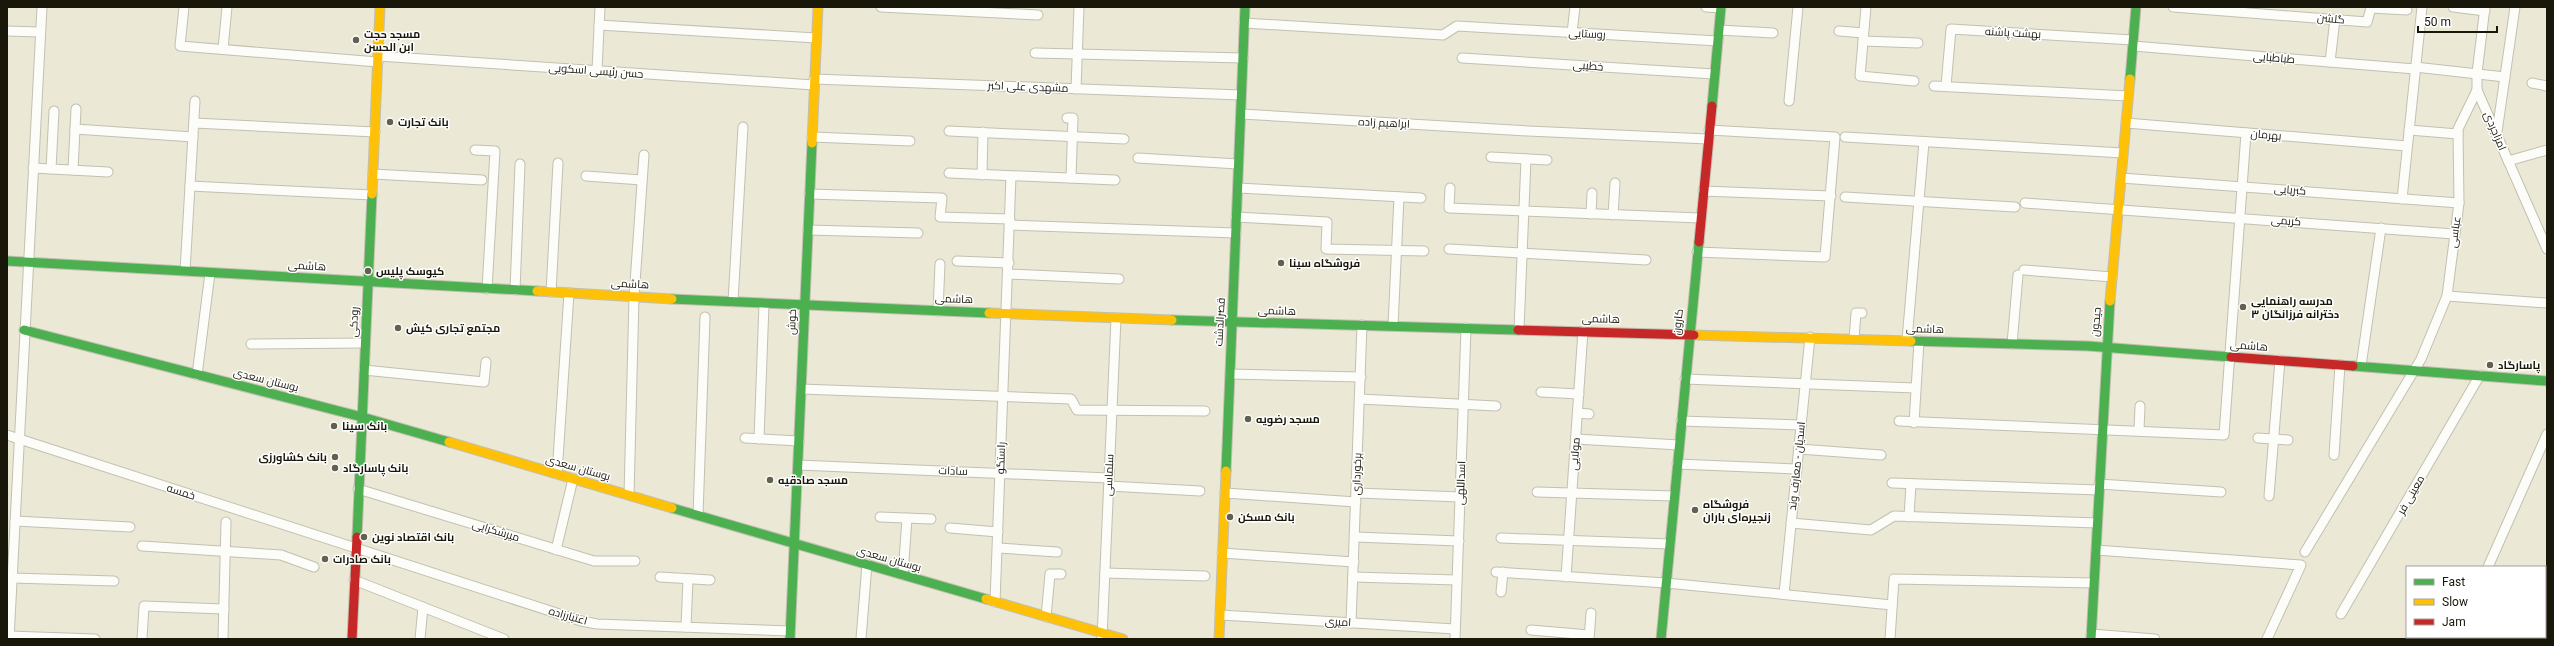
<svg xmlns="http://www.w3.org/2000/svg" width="2554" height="646" font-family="Roboto,Cairo,sans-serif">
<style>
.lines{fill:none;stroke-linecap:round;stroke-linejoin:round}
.street-casing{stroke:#c2c0b1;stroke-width:11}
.fast-casing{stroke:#c2c0b1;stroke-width:11}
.slow-casing{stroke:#c2c0b1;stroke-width:11}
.jam-casing{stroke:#c2c0b1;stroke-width:11}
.street{stroke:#fcfcf9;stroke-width:9}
.fast{stroke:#4caf50;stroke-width:9}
.slow{stroke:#ffc107;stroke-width:9}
.jam{stroke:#c62828;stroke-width:9}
.poi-dot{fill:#626050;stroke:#fff;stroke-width:1.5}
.labels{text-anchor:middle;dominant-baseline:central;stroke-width:3;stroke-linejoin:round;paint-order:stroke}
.street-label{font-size:11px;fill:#191709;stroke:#fff}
.poi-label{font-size:11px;font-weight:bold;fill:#191709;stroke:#fff;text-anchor:start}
</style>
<rect width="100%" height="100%" fill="#ebe9d5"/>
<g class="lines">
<defs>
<g id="street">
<polyline points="184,7 180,46 378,62"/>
<polyline points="881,7 1038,15"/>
<polyline points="1706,7 1721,8"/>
<polyline points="1866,7 1860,76 1914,81"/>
<polyline points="2173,7 2367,22 2371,8 2407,10"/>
<polyline points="2453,7 2485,11"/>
<polyline points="2485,7 2477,73 2477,90 2547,249"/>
<polyline points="1244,23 1443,35 1457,26 1718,41"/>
<polyline points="599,25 816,38"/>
<polyline points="1719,30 1773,33"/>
<polyline points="7,31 40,32"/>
<polyline points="1839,31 1863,33"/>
<polyline points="1572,33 1575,7"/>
<polyline points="1863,41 1918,43"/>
<polyline points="2133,46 2415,69"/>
<polyline points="223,49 227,7"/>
<polyline points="1035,53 1243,58"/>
<polyline points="378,56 814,85"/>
<polyline points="1462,58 1714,74"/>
<polyline points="2330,62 2335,19"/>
<polyline points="2415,67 2505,77"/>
<polyline points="597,70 600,7"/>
<polyline points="814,79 1241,95"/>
<polyline points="2532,83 2547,86"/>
<polyline points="1934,86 2128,96"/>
<polyline points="1946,86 1951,29 2133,40"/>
<polyline points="1076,89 1079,7"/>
<polyline points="1789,101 1798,7"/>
<polyline points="1241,114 1528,131 1708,139"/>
<polyline points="1067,118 1073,118 1071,178"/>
<polyline points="194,123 375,132"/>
<polyline points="2126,123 2407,146"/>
<polyline points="75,129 193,137"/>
<polyline points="2409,130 2458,134"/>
<polyline points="949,131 1124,139"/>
<polyline points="2497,132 2515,7"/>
<polyline points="812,137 910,141"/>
<polyline points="1845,137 2123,153"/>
<polyline points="475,150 495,151 487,289"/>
<polyline points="1491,157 1547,160"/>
<polyline points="1138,158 1238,164"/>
<polyline points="2508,161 2547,150"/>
<polyline points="33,168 108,172"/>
<polyline points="51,169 54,111"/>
<polyline points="73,170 76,109"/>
<polyline points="949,173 1115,180"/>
<polyline points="373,174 482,180"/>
<polyline points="982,175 983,132"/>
<polyline points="586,176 642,180"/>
<polyline points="2121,178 2459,203"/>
<polyline points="190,186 372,195"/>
<polyline points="1238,188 1421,198"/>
<polyline points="1450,188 1449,208 1700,218"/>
<polyline points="1703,191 1831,196"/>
<polyline points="809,194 942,198 940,217 1010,219"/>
<polyline points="1845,197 2015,207"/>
<polyline points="2402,199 2422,7"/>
<polyline points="2025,203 2454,234"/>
<polyline points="1591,214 1592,193"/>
<polyline points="1613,215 1615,183"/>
<polyline points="1236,217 1327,222 1326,249 1424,251"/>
<polyline points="1010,225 1236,233"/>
<polyline points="808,230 918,233"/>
<polyline points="1449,249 1646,260"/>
<polyline points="1697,252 1825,257 1835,137 1709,130"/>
<polyline points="957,261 1009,263"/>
<polyline points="2024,270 2112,277"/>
<polyline points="185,271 195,101"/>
<polyline points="1008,274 1119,279"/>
<polyline points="515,290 520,164"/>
<polyline points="551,292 558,163"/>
<polyline points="2447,296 2547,303"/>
<polyline points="733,302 743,127"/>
<polyline points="938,311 940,264"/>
<polyline points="1393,326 1399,197"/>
<polyline points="1519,329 1526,159"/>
<polyline points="1854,339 1856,313 1862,313"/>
<polyline points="1907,340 1924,142"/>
<polyline points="251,344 365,343"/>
<polyline points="2012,344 2018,275"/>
<polyline points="2361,366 2381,228"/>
<polyline points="364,370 484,382 486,362"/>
<polyline points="1230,374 1361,377"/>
<polyline points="197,375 210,273"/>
<polyline points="1685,379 1915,388"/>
<polyline points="801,389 1071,399 1077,410 1205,411"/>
<polyline points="1541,392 1579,394"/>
<polyline points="1360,399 1496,406"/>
<polyline points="1578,413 1589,414"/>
<polyline points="1681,421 1801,425"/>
<polyline points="1899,421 2224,435 2246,133"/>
<polyline points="1914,423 1919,341"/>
<polyline points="2139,430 2140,406"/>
<polyline points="7,435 581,621 597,624 790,631"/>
<polyline points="745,438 799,441"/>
<polyline points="2258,438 2288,440"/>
<polyline points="759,439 764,304"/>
<polyline points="1576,439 1679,445"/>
<polyline points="1799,449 1881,455"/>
<polyline points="2334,455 2340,365"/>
<polyline points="1677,464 1797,469"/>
<polyline points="798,465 1109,478"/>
<polyline points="557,474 569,293"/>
<polyline points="1892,483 2099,490"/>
<polyline points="2099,484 2221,492"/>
<polyline points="1109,486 1200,491"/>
<polyline points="358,489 594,561 635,561"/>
<polyline points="1537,492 1674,496"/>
<polyline points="1225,493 1356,502"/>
<polyline points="1357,493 1460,497"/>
<polyline points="629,495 634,297 644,155"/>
<polyline points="2269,496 2280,360"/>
<polyline points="698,515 705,317"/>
<polyline points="880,517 931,519"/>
<polyline points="1909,517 1911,484"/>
<polyline points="15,521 130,527"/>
<polyline points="1791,523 1871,530 1894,516 2097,523"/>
<polyline points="950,528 998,532"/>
<polyline points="1355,537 1459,541"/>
<polyline points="1501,538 1670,544"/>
<polyline points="142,546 281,555 314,567"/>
<polyline points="998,548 1057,552"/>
<polyline points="556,550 573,479"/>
<polyline points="2096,550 2301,565 2267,639"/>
<polyline points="2305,552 2421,359 2447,296 2459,203 2458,129 2477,90"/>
<polyline points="1222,553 1354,562"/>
<polyline points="2488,567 2547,434"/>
<polyline points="1496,572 1666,583 1892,605"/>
<polyline points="1105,573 1205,576"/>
<polyline points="903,575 907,518"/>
<polyline points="660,577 710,580"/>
<polyline points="1353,577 1457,580"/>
<polyline points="1566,577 1583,331"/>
<polyline points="12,578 114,581"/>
<polyline points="354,580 504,639"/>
<polyline points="1501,592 1503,572"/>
<polyline points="1784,594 1810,337"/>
<polyline points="995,602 1011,176"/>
<polyline points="2341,614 2480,375"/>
<polyline points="1220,615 1455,629"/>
<polyline points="1046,617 1050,574 1061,574"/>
<polyline points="1351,623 1362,325"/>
<polyline points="686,627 688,579"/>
<polyline points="1531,630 1589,635"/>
<polyline points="2091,634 2155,639"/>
<polyline points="9,636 95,639"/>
<polyline points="1102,638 1116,318"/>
<polyline points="9,639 42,7"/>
<polyline points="142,639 144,606 224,609"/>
<polyline points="223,639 226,522"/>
<polyline points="420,639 423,607"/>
<polyline points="861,639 867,564"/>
<polyline points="1455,639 1466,328"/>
<polyline points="1589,639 1591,613"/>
<polyline points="1890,639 1894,579 2094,583"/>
<polyline points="2454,639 2455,637"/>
</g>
<g id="fast">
<polyline points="2130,79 2136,7"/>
<polyline points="1712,106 1721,7"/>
<polyline points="7,261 537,291"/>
<polyline points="672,299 989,313"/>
<polyline points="1172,320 1518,330"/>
<polyline points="24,330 362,417 449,442"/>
<polyline points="1911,341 2088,346 2231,357"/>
<polyline points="2353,366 2547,381"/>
<polyline points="1226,471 1245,7"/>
<polyline points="672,508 986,599"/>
<polyline points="357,537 372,194"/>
<polyline points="790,639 812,143"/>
<polyline points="1661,639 1699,242"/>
<polyline points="2091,639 2110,301"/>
</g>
<g id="slow">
<polyline points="812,143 818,7"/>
<polyline points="372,194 380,7"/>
<polyline points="537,291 672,299"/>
<polyline points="2110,301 2130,79"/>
<polyline points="989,313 1172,320"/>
<polyline points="1694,335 1911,341"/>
<polyline points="449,442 672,508"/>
<polyline points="986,599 1123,639"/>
<polyline points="1219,639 1226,471"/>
</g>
<g id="jam">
<polyline points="1699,242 1712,106"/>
<polyline points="1518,330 1694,335"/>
<polyline points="2231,357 2353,366"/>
<polyline points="352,639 357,537"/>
</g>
</defs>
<use href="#street" class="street-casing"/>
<use href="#fast" class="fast-casing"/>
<use href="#slow" class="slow-casing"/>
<use href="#jam" class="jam-casing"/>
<use href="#street" class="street"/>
<use href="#fast" class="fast"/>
<use href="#slow" class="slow"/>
<use href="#jam" class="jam"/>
</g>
<g class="poi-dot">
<circle cx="356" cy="40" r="4"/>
<circle cx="390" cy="122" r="4"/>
<circle cx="1281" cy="263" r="4"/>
<circle cx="368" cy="271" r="4"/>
<circle cx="2243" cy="307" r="4"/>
<circle cx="398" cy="328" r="4"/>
<circle cx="2490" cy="365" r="4"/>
<circle cx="1248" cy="419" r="4"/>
<circle cx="334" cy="426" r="4"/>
<circle cx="335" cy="457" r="4"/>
<circle cx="335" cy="468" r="4"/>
<circle cx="770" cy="480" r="4"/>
<circle cx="1695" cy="510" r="4"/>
<circle cx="1230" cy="517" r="4"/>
<circle cx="364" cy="537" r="4"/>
<circle cx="325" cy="559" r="4"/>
</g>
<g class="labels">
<g class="street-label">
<text transform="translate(2331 19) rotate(5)">گلشن</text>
<text transform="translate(2013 33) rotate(3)">بهشت پاشنه</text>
<text transform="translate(1587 34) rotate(3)">روستایی</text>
<text transform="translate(2274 58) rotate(5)">طباطبایی</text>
<text transform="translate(1588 66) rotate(4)">خطیبی</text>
<text transform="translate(596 71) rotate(4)">حسن رئیسی اسکویی</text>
<text transform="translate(1028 87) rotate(2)">مشهدی علی اکبر</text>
<text transform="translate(1384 123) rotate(3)">ابراهیم زاده</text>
<text transform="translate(2495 131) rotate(67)">امزاجردی</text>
<text transform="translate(2266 135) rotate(5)">بهرمان</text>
<text transform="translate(2290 190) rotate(4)">کبریایی</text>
<text transform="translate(2286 221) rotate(4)">کریمی</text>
<text transform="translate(2455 232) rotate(-82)">عباسی</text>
<text transform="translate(307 266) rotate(3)">هاشمی</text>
<text transform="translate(630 284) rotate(3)">هاشمی</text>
<text transform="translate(954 299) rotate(2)">هاشمی</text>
<text transform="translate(1277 311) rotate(1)">هاشمی</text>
<text transform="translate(1601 319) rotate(1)">هاشمی</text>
<text transform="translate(354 322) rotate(-87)">رودکی</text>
<text transform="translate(792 322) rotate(-88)">خوش</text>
<text transform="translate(1220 322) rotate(-87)">قصرالدشت</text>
<text transform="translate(1678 322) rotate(-84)">کارون</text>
<text transform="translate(2096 322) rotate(-85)">جیحون</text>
<text transform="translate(1925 329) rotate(2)">هاشمی</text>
<text transform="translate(2249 346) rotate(4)">هاشمی</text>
<text transform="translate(266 380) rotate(14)">بوستان سعدی</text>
<text transform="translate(1575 454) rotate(-86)">مولایی</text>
<text transform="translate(1001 458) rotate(-88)">راستگو</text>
<text transform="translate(1797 466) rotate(-84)">اسدیان - معارف وند</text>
<text transform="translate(578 468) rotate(16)">بوستان سعدی</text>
<text transform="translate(953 471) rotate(2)">سادات</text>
<text transform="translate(1357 474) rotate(-88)">برخورداری</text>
<text transform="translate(1109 475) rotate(-87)">سلماسی</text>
<text transform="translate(1461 483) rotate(-88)">اسداللهی</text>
<text transform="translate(181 492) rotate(18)">خمسه</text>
<text transform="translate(2411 495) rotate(-60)">معینی فر</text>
<text transform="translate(496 531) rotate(17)">میرشکرایی</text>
<text transform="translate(889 559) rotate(16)">بوستان سعدی</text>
<text transform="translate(568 616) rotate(16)">اعتبارزاده</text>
<text transform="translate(1338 622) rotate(3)">امیری</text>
</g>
<g class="poi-label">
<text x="364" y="34">مسجد حجت<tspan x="364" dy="13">ابن الحسن</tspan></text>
<text x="398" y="122">بانک تجارت</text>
<text x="1289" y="263">فروشگاه سینا</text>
<text x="376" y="271">کیوسک پلیس</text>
<text x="2251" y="301">مدرسه راهنمایی<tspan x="2251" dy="13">دخترانه فرزانگان ۳</tspan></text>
<text x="406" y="328">مجتمع تجاری کیش</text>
<text x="2498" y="365">پاسارگاد</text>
<text x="1256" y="419">مسجد رضویه</text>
<text x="342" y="426">بانک سینا</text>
<text x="327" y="457" text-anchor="end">بانک کشاورزی</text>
<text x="343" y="468">بانک پاسارگاد</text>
<text x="778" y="480">مسجد صادقیه</text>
<text x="1703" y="504">فروشگاه<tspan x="1703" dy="13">زنجیره‌ای باران</tspan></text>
<text x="1238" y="517">بانک مسکن</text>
<text x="372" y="537">بانک اقتصاد نوین</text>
<text x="333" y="559">بانک صادرات</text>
</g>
</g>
<rect width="2554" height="646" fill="none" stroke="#191709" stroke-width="16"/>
<rect x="2406" y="566" width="140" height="72" fill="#ffffff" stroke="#a3a29d"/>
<rect x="2414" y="579" width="20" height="6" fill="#4caf50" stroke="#a3a29d"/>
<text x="2442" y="586" font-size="12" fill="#191709">Fast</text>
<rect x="2414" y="599" width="20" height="6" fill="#ffc107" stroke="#a3a29d"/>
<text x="2442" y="606" font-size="12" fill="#191709">Slow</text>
<rect x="2414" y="619" width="20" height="6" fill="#c62828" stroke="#a3a29d"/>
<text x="2442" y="626" font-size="12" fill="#191709">Jam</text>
<path d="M2418 26v6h79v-6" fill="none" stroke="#191709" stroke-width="2"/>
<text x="2424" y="26" font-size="12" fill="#191709" stroke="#ffffff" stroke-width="3" paint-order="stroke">50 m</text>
</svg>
